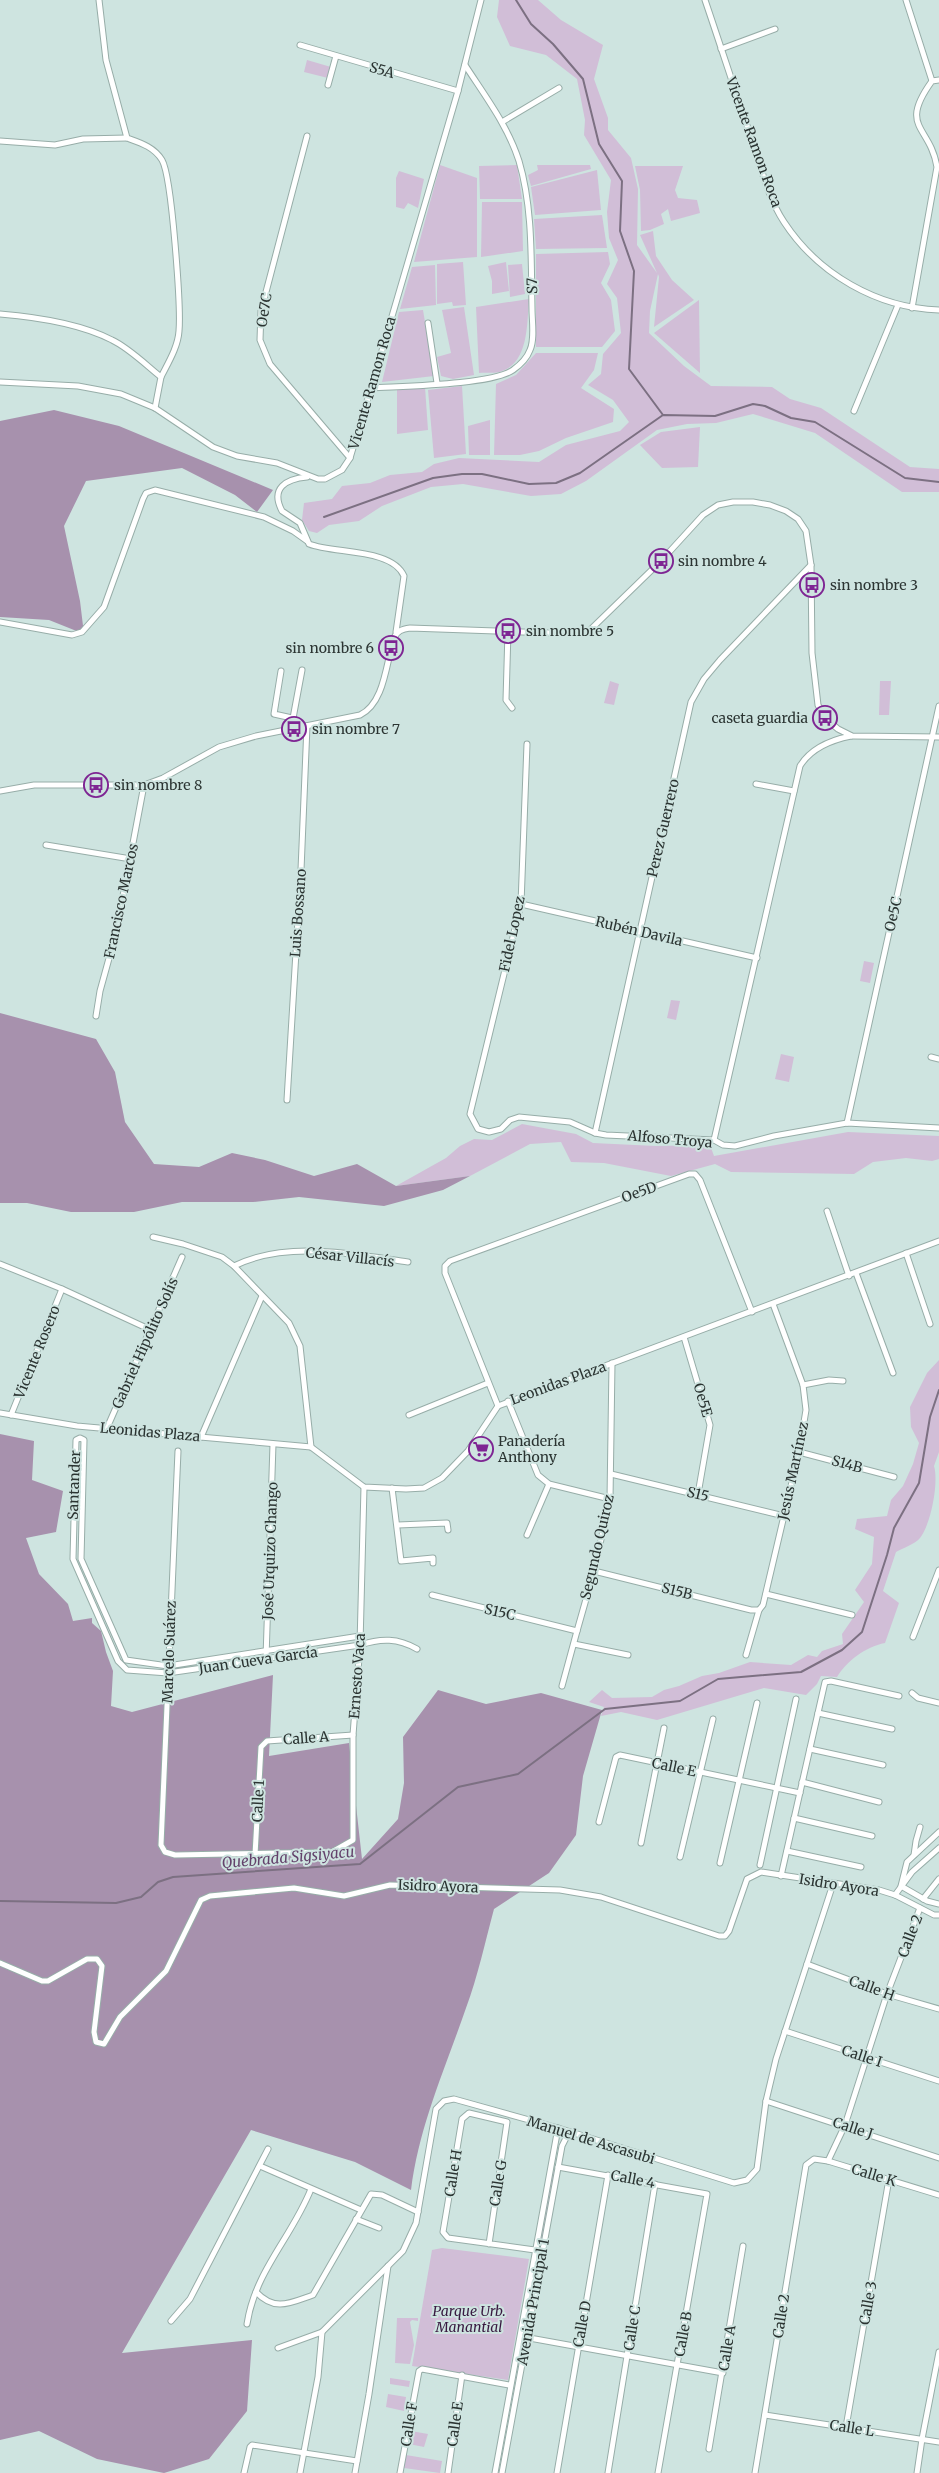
<svg xmlns="http://www.w3.org/2000/svg" width="939" height="2473" font-family="Merriweather,serif">
<style>
.green{fill:#d1bed7}
.forest{fill:#a791ad}
.lines{fill:none;stroke-linecap:round;stroke-linejoin:round}
.stream{stroke:#7c7082;stroke-width:2}
.street-casing{stroke:#97ada8;stroke-width:7}
.street{stroke:#fff;stroke-width:5}
.labels{text-anchor:middle;dominant-baseline:central;stroke-width:4;stroke-linejoin:round;paint-order:stroke}
.street-label{font-size:14px;fill:#2b3432;stroke:#cee4e0}
.poi-label{font-size:14px;fill:#2b3432;stroke:#cee4e0;text-anchor:start}
.park-label{font-size:14px;font-style:italic;fill:#391a41;stroke:#cee4e0}
.water-label{font-size:15px;font-style:italic;fill:#63426b;stroke:#cee4e0}
</style>
<rect width="100%" height="100%" fill="#cee4e0"/>
<g class="green">
<polygon points="499,0 538,0 561,20 603,45 594,79 608,118 608,130 631,158 638,189 637,245 657,273 640,235 653,231 656,256 672,280 694,300 654,327 659,277 658,274 650,311 649,333 684,366 711,386 772,387 790,399 821,408 910,467 939,469 939,492 902,492 815,433 753,414 716,423 687,424 657,430 586,481 561,494 531,496 463,484 431,487 382,506 359,521 329,525 317,533 309,531 302,520 304,503 332,499 342,486 370,483 390,475 422,472 434,464 459,458 539,462 566,445 620,431 629,422 613,400 588,385 601,374 603,354 621,333 617,298 607,284 618,260 609,238 607,212 611,180 584,135 585,120 577,79 546,55 510,46 497,17"/>
<polygon points="307,60 331,67 328,78 304,72"/>
<polygon points="440,165 477,178 477,257 414,262"/>
<polygon points="517,165 522,199 480,199 479,166"/>
<polygon points="537,165 590,165 591,169 531,186 528,175 538,170"/>
<polygon points="635,166 683,166 675,190 678,198 697,200 700,213 671,221 668,209 661,214 664,224 650,230 641,231 640,190"/>
<polygon points="597,170 601,210 535,215 531,187"/>
<polygon points="399,171 424,179 418,208 408,203 404,209 396,207 396,178"/>
<polygon points="482,202 522,202 523,251 481,257"/>
<polygon points="602,215 607,248 536,249 534,219"/>
<polygon points="608,252 610,264 601,283 611,300 615,331 602,347 536,347 536,254"/>
<polygon points="463,262 466,305 453,306 452,302 437,304 437,264"/>
<polygon points="506,262 509,291 492,294 492,281 488,266"/>
<polygon points="522,264 525,294 510,297 508,265"/>
<polygon points="435,265 436,305 400,309 412,267"/>
<path d="M529,299C527,322 529,362 502,371C496,374 485,372 479,373L476,307Z"/>
<polygon points="699,300 700,373 654,333"/>
<polygon points="464,307 474,375 453,379 441,376 437,357 451,353 442,310"/>
<polygon points="423,310 434,376 382,382 399,312"/>
<polygon points="536,353 598,353 594,370 581,388 614,409 613,422 566,438 539,451 520,455 494,455 496,384 516,375"/>
<polygon points="462,386 466,454 434,458 428,390"/>
<polygon points="425,387 428,430 397,434 397,389"/>
<polygon points="490,420 490,455 469,455 468,426"/>
<polygon points="700,427 698,467 662,468 640,445 661,432"/>
<polygon points="610,681 619,684 614,705 604,703"/>
<polygon points="880,681 891,681 889,715 879,715"/>
<polygon points="864,961 874,963 870,983 860,981"/>
<polygon points="671,1000 680,1001 676,1020 667,1018"/>
<polygon points="781,1054 794,1057 789,1082 775,1079"/>
<polygon points="522,1124 576,1134 593,1143 656,1146 710,1145 714,1156 848,1132 939,1136 939,1159 932,1161 906,1158 873,1162 854,1174 731,1172 715,1164 671,1176 604,1163 571,1162 561,1142 530,1144 470,1176 396,1186 446,1158 460,1146 474,1139 492,1140"/>
<path d="M939,1360V1452L934,1466C939,1482 931,1524 920,1538C915,1544 903,1548 896,1552L883,1591L899,1603L885,1643C865,1647 847,1661 837,1677L821,1676L817,1684L806,1695L764,1688L657,1720L621,1712L601,1716L604,1707L589,1702L602,1690L612,1698L652,1697L664,1690L679,1686L702,1676L719,1673L750,1662L791,1665L808,1655L817,1657L822,1651L843,1644L842,1634L864,1602L855,1590L872,1564L874,1537L855,1529L857,1519L887,1516L891,1500L903,1486L913,1464L919,1443L911,1427L910,1407L927,1373Z"/>
<polygon points="551,2171 555,2172 541,2246 537,2245"/>
<polygon points="442,2248 529,2259 508,2380 412,2366 432,2250"/>
<polygon points="534,2260 537,2261 525,2332 522,2331"/>
<polygon points="397,2318 418,2318 418,2321 412,2320 410,2322 414,2345 410,2364 395,2363"/>
<polygon points="390,2378 410,2381 409,2387 390,2384"/>
<polygon points="388,2394 406,2397 404,2411 386,2407"/>
<polygon points="411,2431 428,2434 424,2447 409,2444"/>
<polygon points="406,2455 442,2461 440,2473 404,2468"/>
</g>
<g class="forest">
<polygon points="54,410 119,426 273,490 257,512 235,495 182,468 86,481 64,526 80,601 84,634 49,620 0,617 0,421"/>
<polygon points="0,1013 96,1039 115,1072 125,1122 154,1164 199,1167 232,1153 265,1160 314,1176 357,1164 396,1186 470,1176 443,1190 384,1206 299,1197 253,1202 182,1202 134,1212 71,1212 27,1203 0,1203"/>
<path d="M0,1434L34,1441L32,1480L63,1491L56,1532L26,1538L39,1574L68,1604L73,1621L92,1618V1623L101,1631L106,1652L113,1671L111,1706L132,1712L273,1675L269,1756L349,1743L362,1859L398,1819L404,1783L403,1737L438,1690L486,1704L541,1693L602,1710L583,1776L576,1835L549,1873L494,1909C485,1942 478,1976 466,2008C445,2069 419,2126 411,2190L355,2162L251,2130L122,2353L252,2340L247,2411L209,2459L164,2473L97,2459L39,2431L0,2440Z"/>
</g>
<g class="lines">
<g class="stream">
<polyline points="516,0 531,24 553,44 583,79 599,144 622,181 620,231 634,271 629,369 663,415"/>
<polyline points="324,517 433,478 462,474 482,474 529,484 556,483 580,473 663,415 715,416 753,404 765,406 791,418 815,422 905,478 939,482"/>
<polyline points="0,1901 116,1903 141,1897 158,1882 173,1877 360,1864 458,1787 518,1774 605,1709 680,1701 718,1679 801,1672 842,1650 862,1632 887,1555 894,1528 919,1483 930,1417 939,1390"/>
</g>
<defs>
<g id="street">
<path d="M99,0L106,60L127,138C141,143 154,147 162,160C172,177 181,308 179,331C178,347 168,363 161,377"/>
<path d="M705,0C721,47 736,94 752,140C761,167 768,198 784,222C818,274 877,308 939,310"/>
<polyline points="906,0 932,81"/>
<polyline points="300,45 458,91"/>
<polyline points="721,49 775,29"/>
<polyline points="328,85 336,56"/>
<polyline points="502,122 559,88"/>
<polyline points="307,136 261,311 260,340 270,364 350,458"/>
<polyline points="0,141 55,145 83,139 127,138"/>
<path d="M912,308L937,167C930,125 898,128 932,81L939,80"/>
<path d="M0,314C36,317 79,323 112,340C129,348 146,365 161,377L155,408"/>
<polyline points="428,323 437,383"/>
<polyline points="0,382 78,386 121,394 155,408 213,447 237,456 277,463 318,479 325,479 342,470 350,458 371,388 458,91 481,0"/>
<path d="M371,388C402,386 491,385 513,370C520,365 527,358 530,350C535,339 532,321 532,309C531,261 533,208 519,161C508,126 485,96 465,65"/>
<polyline points="854,411 898,305"/>
<path d="M307,477C286,479 270,488 282,511L300,523L309,544C334,554 392,548 404,576L396,632"/>
<polyline points="0,622 72,635 82,632 104,607 143,499 146,493 155,490 264,517 293,531 307,541"/>
<polyline points="508,631 506,700 512,708"/>
<polyline points="281,671 274,714 292,718"/>
<polyline points="291,729 302,670"/>
<polyline points="527,744 521,904 470,1114 478,1129 489,1132 501,1129 510,1120 519,1117 570,1122 595,1133 606,1135 714,1140 723,1145 735,1146 774,1136 847,1123 939,1128"/>
<polyline points="756,784 794,791"/>
<path d="M0,791L34,785H144L163,778L219,747L256,736L360,715C385,703 386,662 394,638C397,631 402,629 410,628L580,634L590,630L661,561L703,515L718,505L733,502H753L770,505L786,511L798,519L806,531L811,565L812,653L818,705L825,718L838,729L852,736L939,737"/>
<polyline points="46,845 131,859"/>
<polyline points="521,904 757,958"/>
<polyline points="96,1016 100,991 116,933 144,785"/>
<polyline points="931,1057 939,1059"/>
<polyline points="287,1100 301,870 307,726"/>
<polyline points="847,1123 939,706"/>
<polyline points="595,1133 691,702 704,679 720,660 811,565"/>
<path d="M714,1140L800,766C811,748 831,740 851,736"/>
<polyline points="827,1211 849,1276"/>
<polyline points="153,1237 183,1244 222,1257 234,1266 289,1323 300,1346 311,1447"/>
<polyline points="906,1253 930,1324"/>
<polyline points="0,1264 62,1289 151,1330"/>
<path d="M234,1266C286,1240 353,1254 408,1262"/>
<polyline points="856,1273 893,1373"/>
<polyline points="684,1337 710,1425 698,1494"/>
<polyline points="803,1385 829,1380 843,1381"/>
<polyline points="508,1401 538,1475 549,1484 610,1499"/>
<polyline points="498,1406 445,1273 445,1266 450,1261 689,1174 695,1174 700,1180 752,1312"/>
<polyline points="0,1413 77,1426 311,1447 364,1487 406,1489 424,1488 442,1478 468,1451 498,1406 939,1241"/>
<polyline points="11,1415 62,1289"/>
<polyline points="409,1415 488,1383"/>
<polyline points="107,1428 182,1257"/>
<polyline points="201,1437 262,1296"/>
<polyline points="178,1451 161,1845 165,1852 175,1855 332,1852 353,1840 353,1735 360,1645 364,1487"/>
<polyline points="799,1452 894,1477"/>
<polyline points="611,1474 784,1516"/>
<polyline points="392,1488 401,1561 433,1558 433,1563"/>
<polyline points="398,1525 447,1523 448,1530"/>
<polyline points="527,1535 549,1484"/>
<polyline points="594,1571 751,1610 759,1610"/>
<polyline points="766,1594 852,1615"/>
<polyline points="432,1595 577,1631 594,1571 610,1499 612,1363"/>
<path d="M360,1636L168,1666L126,1660L81,1559L84,1440L80,1438L76,1440L73,1559L118,1661L127,1670L168,1673L360,1645C381,1638 398,1638 417,1649"/>
<polyline points="913,1637 939,1570"/>
<polyline points="574,1644 628,1655"/>
<polyline points="746,1655 759,1610 763,1605 799,1452 806,1410 803,1385 773,1304"/>
<polyline points="266,1658 273,1444"/>
<polyline points="562,1686 577,1631"/>
<polyline points="912,1693 918,1698 939,1703"/>
<polyline points="818,1713 892,1729"/>
<polyline points="810,1749 883,1765"/>
<polyline points="802,1782 879,1802"/>
<polyline points="794,1818 872,1836"/>
<polyline points="599,1822 616,1757 620,1755 800,1793"/>
<polyline points="939,1832 907,1862 901,1886 927,1901 939,1904"/>
<polyline points="641,1843 664,1728"/>
<polyline points="787,1851 861,1867"/>
<polyline points="255,1855 261,1747 267,1741 353,1735"/>
<polyline points="914,1855 916,1841 920,1827"/>
<polyline points="680,1857 713,1719"/>
<polyline points="720,1863 757,1703"/>
<polyline points="760,1865 796,1699"/>
<polyline points="781,1876 825,1682 831,1681 899,1696"/>
<polyline points="895,1895 912,1872 939,1848"/>
<polyline points="923,1899 939,1879"/>
<polyline points="0,1963 42,1981 48,1981 87,1959 97,1959 102,1966 94,2032 96,2042 104,2044 120,2017 166,1971 201,1900 210,1896 294,1888 344,1896 390,1885 560,1890 601,1897 719,1936 725,1936 729,1931 747,1879 761,1872 879,1890 895,1895 934,1915 939,1915"/>
<polyline points="807,1964 887,1994 939,2009"/>
<polyline points="785,2031 939,2081"/>
<polyline points="766,2101 939,2158"/>
<polyline points="828,2161 845,2125 887,1994 920,1908"/>
<polyline points="260,2166 361,2210"/>
<polyline points="558,2167 707,2194 658,2473"/>
<polyline points="356,2219 379,2228"/>
<polyline points="489,2244 507,2122 469,2113 462,2119 443,2232 448,2238 542,2251"/>
<path d="M256,2292C275,2312 290,2303 313,2295L371,2194L382,2195L418,2212"/>
<polyline points="171,2321 190,2299 268,2149"/>
<path d="M247,2324C255,2271 292,2237 311,2189"/>
<polyline points="524,2337 723,2373"/>
<polyline points="278,2348 322,2332 403,2251 416,2223 436,2109 444,2101 454,2099 558,2128 734,2183 747,2180 757,2169 766,2101 776,2059 833,1884"/>
<polyline points="765,2415 939,2442"/>
<polyline points="846,2427 889,2179"/>
<polyline points="709,2449 743,2246"/>
<polyline points="244,2473 250,2447 252,2445 357,2461"/>
<polyline points="300,2473 318,2377 322,2332"/>
<polyline points="355,2473 369,2394 388,2266"/>
<polyline points="400,2473 419,2371 422,2369 509,2385"/>
<polyline points="448,2473 462,2375"/>
<polyline points="495,2473 558,2128"/>
<polyline points="502,2473 562,2146 569,2132"/>
<polyline points="557,2473 608,2175"/>
<polyline points="608,2473 655,2184"/>
<polyline points="755,2473 806,2165 814,2159 828,2161 939,2195"/>
<polyline points="917,2473 922,2439 939,2352"/>
</g>
</defs>
<use href="#street" class="street-casing"/>
<use href="#street" class="street"/>
</g>
<defs>
<symbol id="bus-ring" viewBox="-11 -11 22 22"><circle r="9.5" fill="#cee4e0" stroke="#7e2593" stroke-width="1.5"/><path d="M-5-6H5V4H4V6H2V4H-2V6H-4V4H-5ZM-3.5-4V0h7V-4ZM-3.5 1.2v1.5H-2V1.2ZM2 1.2v1.5H3.5V1.2Z" fill="#7e2593"/></symbol>
<symbol id="supermarket-ring" viewBox="-11 -11 22 22"><circle r="9.5" fill="#cee4e0" stroke="#7e2593" stroke-width="1.5"/><path d="M-6-5.5h2.5l.6 2H6L4.5 2H-2.5L-4.4-4H-6ZM-1.5 3.2a1.3 1.3 0 1 0 .1 0ZM3 3.2a1.3 1.3 0 1 0 .1 0Z" fill="#7e2593"/></symbol>
</defs>
<g fill-rule="evenodd">
<use href="#bus-ring" x="647" y="547" width="28" height="28"/>
<use href="#bus-ring" x="798" y="571" width="28" height="28"/>
<use href="#bus-ring" x="494" y="617" width="28" height="28"/>
<use href="#bus-ring" x="377" y="634" width="28" height="28"/>
<use href="#bus-ring" x="811" y="704" width="28" height="28"/>
<use href="#bus-ring" x="280" y="715" width="28" height="28"/>
<use href="#bus-ring" x="82" y="771" width="28" height="28"/>
<use href="#supermarket-ring" x="467" y="1435" width="28" height="28"/>
</g>
<g class="labels">
<g class="street-label">
<text transform="translate(382 70) rotate(16)">S5A</text>
<text transform="translate(754 142) rotate(70)">Vicente Ramon Roca</text>
<text transform="translate(532 286) rotate(-91)">S7</text>
<text transform="translate(264 310) rotate(-81)">Oe7C</text>
<text transform="translate(372 383) rotate(-74)">Vicente Ramon Roca</text>
<text transform="translate(663 828) rotate(-77)">Perez Guerrero</text>
<text transform="translate(121 901) rotate(-78)">Francisco Marcos</text>
<text transform="translate(298 913) rotate(-86)">Luis Bossano</text>
<text transform="translate(893 914) rotate(-77)">Oe5C</text>
<text transform="translate(639 931) rotate(13)">Rubén Davila</text>
<text transform="translate(512 934) rotate(-78)">Fidel Lopez</text>
<text transform="translate(670 1139) rotate(5)">Alfoso Troya</text>
<text transform="translate(639 1192) rotate(-20)">Oe5D</text>
<text transform="translate(350 1257) rotate(6)">César Villacís</text>
<text transform="translate(145 1343) rotate(-66)">Gabriel Hipólito Solís</text>
<text transform="translate(37 1352) rotate(-68)">Vicente Rosero</text>
<text transform="translate(558 1383) rotate(-20)">Leonidas Plaza</text>
<text transform="translate(703 1400) rotate(74)">Oe5E</text>
<text transform="translate(150 1432) rotate(5)">Leonidas Plaza</text>
<text transform="translate(847 1464) rotate(15)">S14B</text>
<text transform="translate(793 1471) rotate(-78)">Jesús Martínez</text>
<text transform="translate(74 1485) rotate(-88)">Santander</text>
<text transform="translate(698 1494) rotate(14)">S15</text>
<text transform="translate(597 1547) rotate(-77)">Segundo Quiroz</text>
<text transform="translate(270 1551) rotate(-88)">José Urquizo Chango</text>
<text transform="translate(677 1591) rotate(14)">S15B</text>
<text transform="translate(500 1612) rotate(13)">S15C</text>
<text transform="translate(169 1652) rotate(-88)">Marcelo Suárez</text>
<text transform="translate(258 1660) rotate(-8)">Juan Cueva García</text>
<text transform="translate(357 1676) rotate(-86)">Ernesto Vaca</text>
<text transform="translate(306 1738) rotate(-4)">Calle A</text>
<text transform="translate(674 1767) rotate(12)">Calle E</text>
<text transform="translate(258 1801) rotate(-87)">Calle 1</text>
<text transform="translate(839 1885) rotate(9)">Isidro Ayora</text>
<text transform="translate(438 1886) rotate(2)">Isidro Ayora</text>
<text transform="translate(910 1936) rotate(-69)">Calle 2</text>
<text transform="translate(872 1988) rotate(20)">Calle H</text>
<text transform="translate(862 2056) rotate(18)">Calle I</text>
<text transform="translate(853 2128) rotate(18)">Calle J</text>
<text transform="translate(591 2140) rotate(17)">Manuel de Ascasubi</text>
<text transform="translate(453 2173) rotate(-81)">Calle H</text>
<text transform="translate(874 2175) rotate(17)">Calle K</text>
<text transform="translate(633 2179) rotate(11)">Calle 4</text>
<text transform="translate(498 2183) rotate(-81)">Calle G</text>
<text transform="translate(533 2302) rotate(-80)">Avenida Principal 1</text>
<text transform="translate(868 2303) rotate(-80)">Calle 3</text>
<text transform="translate(781 2316) rotate(-81)">Calle 2</text>
<text transform="translate(582 2324) rotate(-80)">Calle D</text>
<text transform="translate(632 2328) rotate(-81)">Calle C</text>
<text transform="translate(683 2334) rotate(-80)">Calle B</text>
<text transform="translate(727 2348) rotate(-81)">Calle A</text>
<text transform="translate(409 2424) rotate(-81)">Calle F</text>
<text transform="translate(455 2424) rotate(-82)">Calle E</text>
<text transform="translate(852 2428) rotate(9)">Calle L</text>
</g>
<g class="poi-label">
<text x="678" y="561">sin nombre 4</text>
<text x="830" y="585">sin nombre 3</text>
<text x="526" y="631">sin nombre 5</text>
<text x="374" y="648" text-anchor="end">sin nombre 6</text>
<text x="808" y="718" text-anchor="end">caseta guardia</text>
<text x="312" y="729">sin nombre 7</text>
<text x="114" y="785">sin nombre 8</text>
<text x="498" y="1441">Panadería<tspan x="498" dy="16">Anthony</tspan></text>
</g>
<g class="park-label">
<text x="469" y="2311">Parque Urb.<tspan x="469" dy="16">Manantial</tspan></text>
</g>
<g class="water-label">
<text transform="translate(288 1857) rotate(-5)">Quebrada Sigsiyacu</text>
</g>
</g>
</svg>
